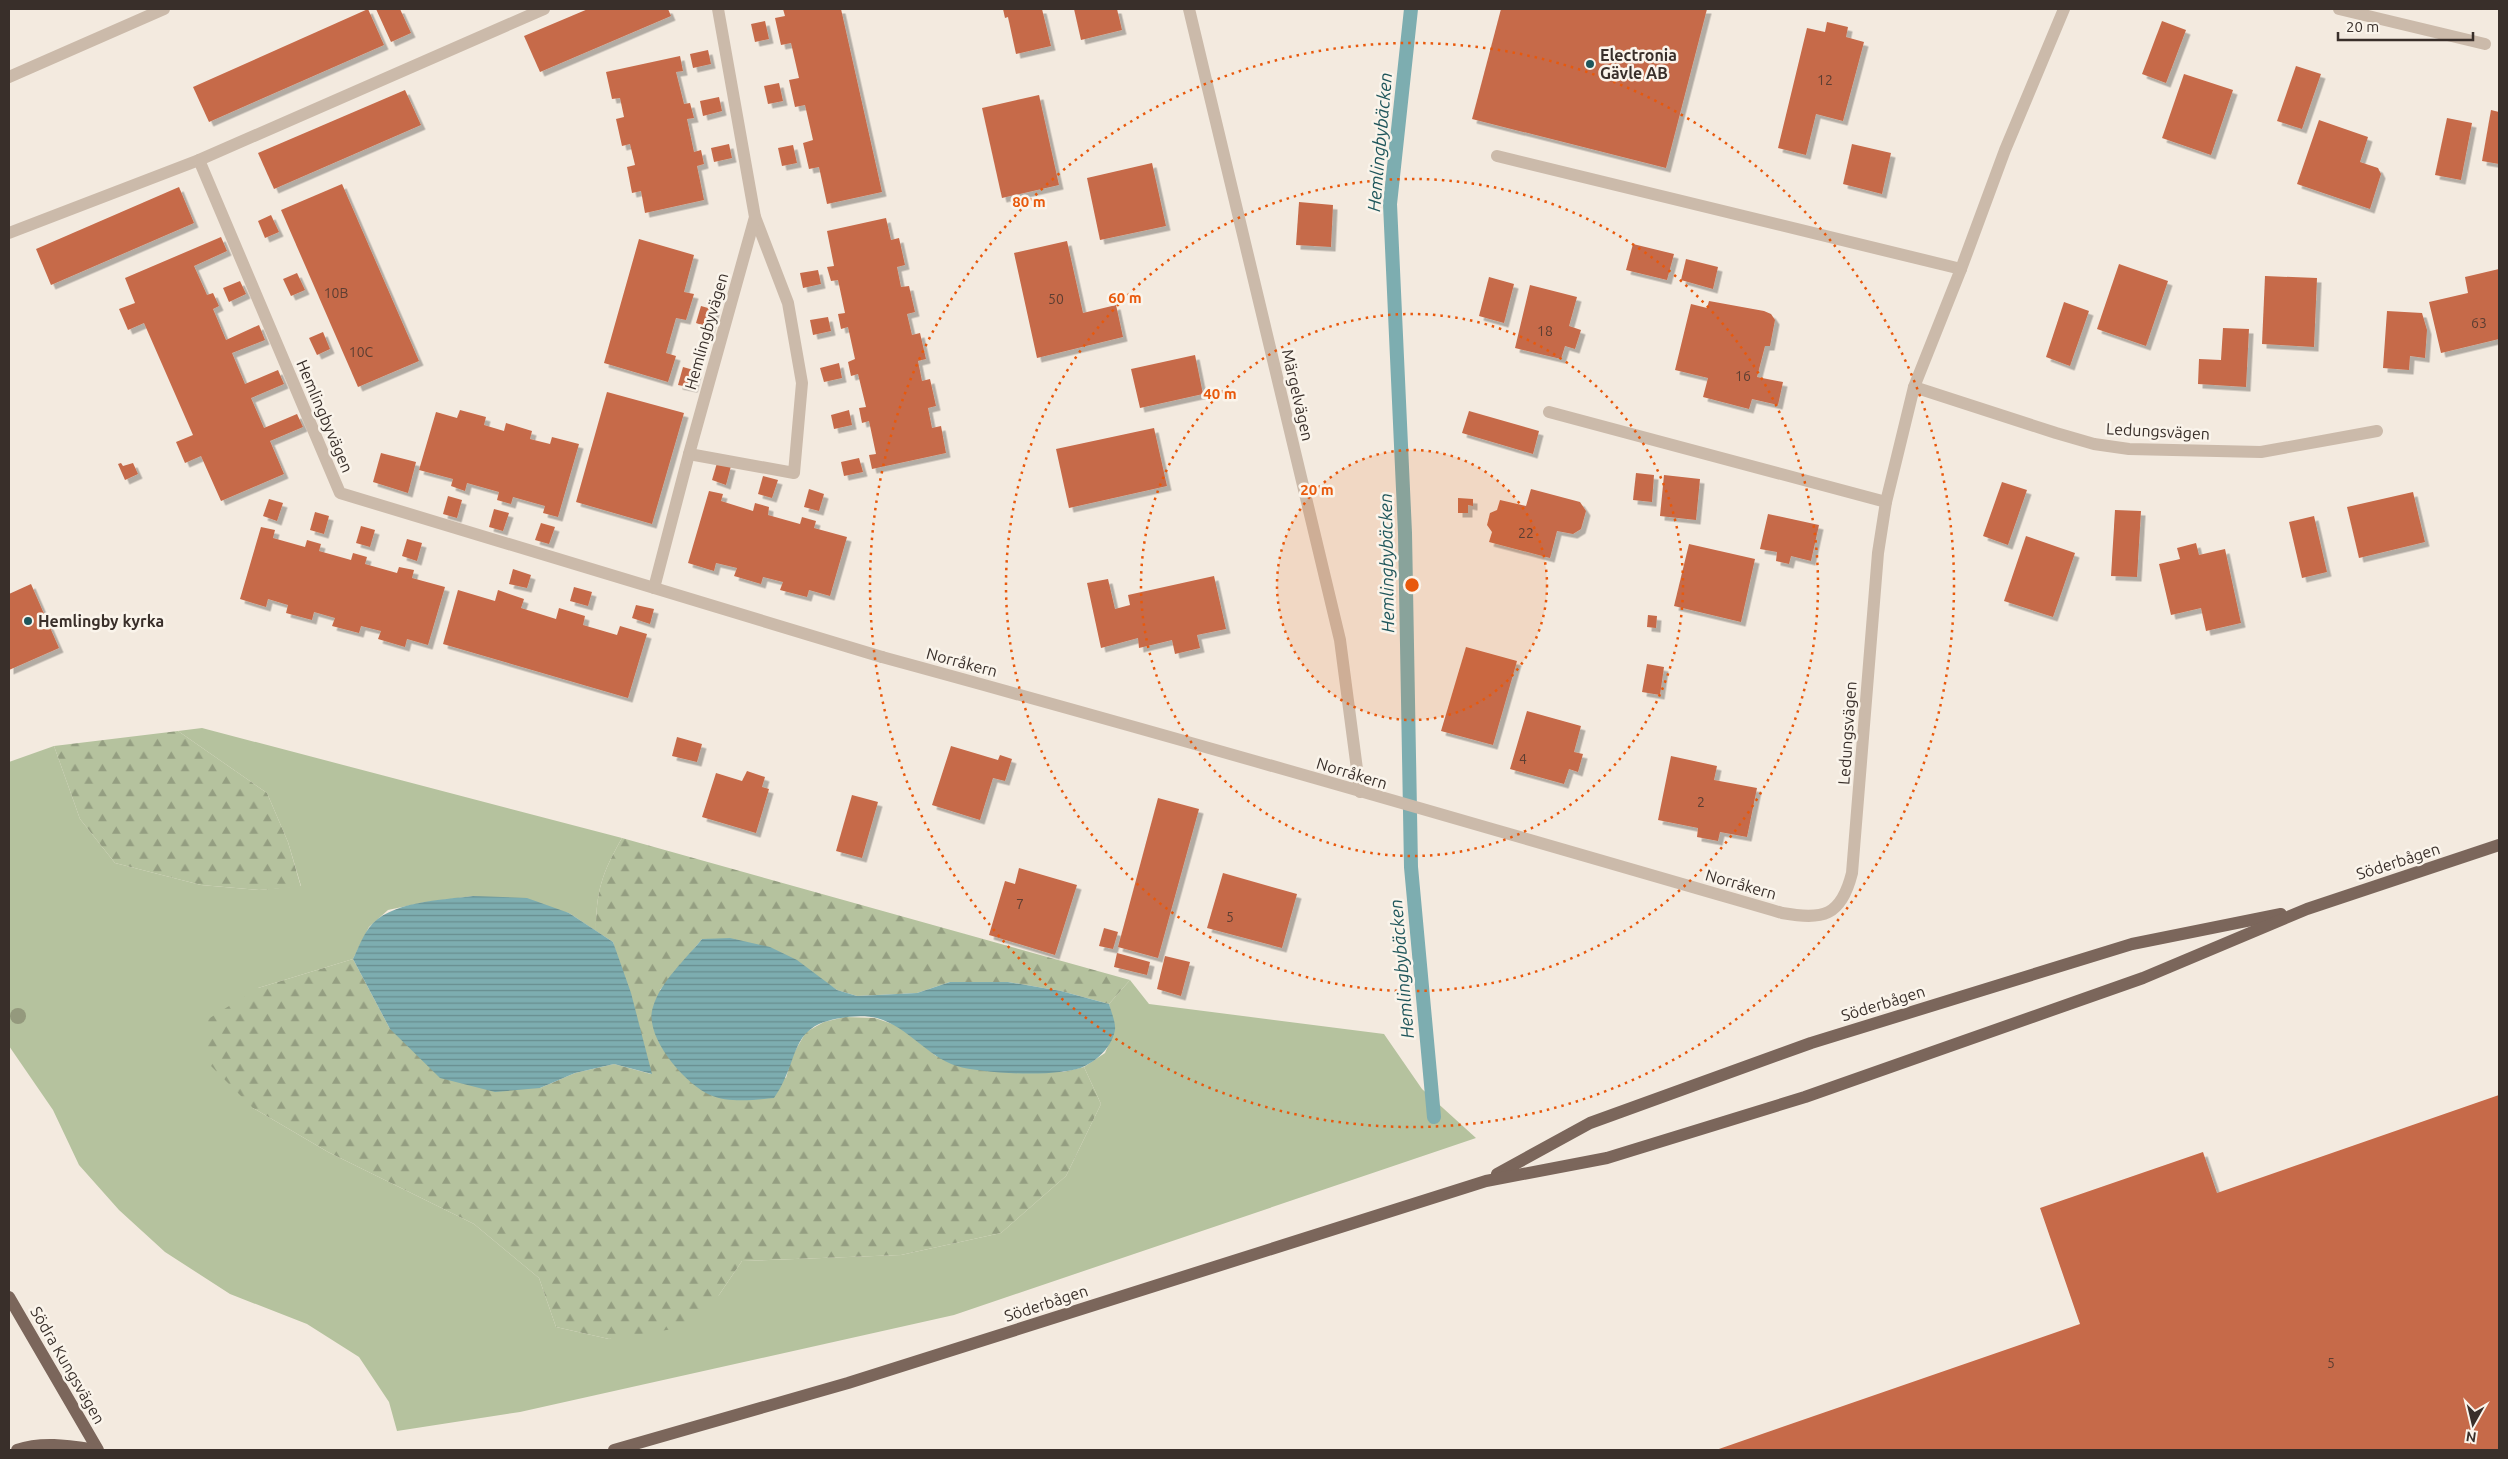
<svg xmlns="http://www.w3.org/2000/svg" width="2508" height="1459" font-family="Ubuntu,sans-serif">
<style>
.grass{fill:#b5c29e}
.forest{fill:url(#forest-firs)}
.water{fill:url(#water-rules)}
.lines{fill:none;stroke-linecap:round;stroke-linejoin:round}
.stream{stroke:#7dadb0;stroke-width:14}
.building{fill:#c66a49;filter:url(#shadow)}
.lane{stroke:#cbbaaa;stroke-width:12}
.street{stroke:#cbbaaa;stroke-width:12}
.primary{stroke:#7b665b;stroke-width:12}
.tree{fill:#94997d}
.ring{fill:none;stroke:#e8590c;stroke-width:2.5;stroke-dasharray:2.5 5}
.poi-dot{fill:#1f565b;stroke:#faf4eb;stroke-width:2}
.labels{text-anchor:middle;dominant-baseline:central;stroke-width:5;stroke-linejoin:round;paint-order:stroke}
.number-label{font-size:14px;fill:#5c3e32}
.poi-label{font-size:16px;font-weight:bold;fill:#392f2a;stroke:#faf4eb;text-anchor:start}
.street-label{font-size:16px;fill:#392f2a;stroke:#faf4eb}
.water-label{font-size:18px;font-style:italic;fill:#1f565b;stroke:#faf4eb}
.centre{fill:#e8590c;stroke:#faf4eb;stroke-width:2.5}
.ring-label{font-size:15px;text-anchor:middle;font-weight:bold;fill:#e8590c;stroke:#faf4eb;stroke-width:5;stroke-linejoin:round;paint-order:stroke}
</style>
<defs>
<pattern id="forest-firs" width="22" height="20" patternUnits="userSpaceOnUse" patternTransform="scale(1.25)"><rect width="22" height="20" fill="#b5c29e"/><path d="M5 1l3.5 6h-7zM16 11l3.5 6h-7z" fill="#949e81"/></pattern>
<pattern id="water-rules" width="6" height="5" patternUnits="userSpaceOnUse" patternTransform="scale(1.25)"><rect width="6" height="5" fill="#7dadb0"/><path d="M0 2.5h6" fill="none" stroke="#678d8f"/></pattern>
<filter id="shadow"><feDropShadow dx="4.5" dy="4.5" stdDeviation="0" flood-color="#0004"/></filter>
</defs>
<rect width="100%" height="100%" fill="#f3eadf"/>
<path class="grass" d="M202,728L622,838C602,873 596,891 596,931L569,913L473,896L421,903L388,910L369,927L353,959L258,988L253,1108L328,1152L474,1224L539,1278L556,1327L609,1339L719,1295L742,1261L901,1255L1001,1233L1066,1176L1101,1104L1084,1067L1105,1053L1115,1029L1109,1004L1130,980L1149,1004L1384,1034L1422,1089L1476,1138L954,1315L520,1412L397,1431L389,1402L359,1357L307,1324L230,1294L165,1252L119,1210L79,1165L53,1110L9,1046V762L54,746L80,819L115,863L201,885L259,890L301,886L288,842L267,793L178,731Z"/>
<g class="forest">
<polygon points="178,731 267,793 288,842 301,887 259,890 201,885 115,863 80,819 54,746"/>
<path d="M622,838L1130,980L1109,1004L1061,991L1008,982H950L917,993L857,996L837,990L820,979L702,939L660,990L786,1078L792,1056L806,1032L824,1022L845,1017L875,1018L901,1027L936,1056L1063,1072L1084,1067L1101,1104L1066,1176L1001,1233L901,1255L742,1261L719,1295L686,1327L609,1339L556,1327L539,1278L474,1224L328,1152L253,1108L204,1059L205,1021L258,988L353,959L390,1029L540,1088L575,1073L614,1064L651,1074L613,942L596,931C596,891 602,873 622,838Z"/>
</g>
<g class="water">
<path d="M473,896L527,898L569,913L613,942L631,993L652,1074L614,1064L575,1073L540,1088L495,1092L440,1078L390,1029L353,959C358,949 362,937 369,928C388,901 443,900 473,896Z"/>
<path d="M730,938L770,947L797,960L837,990L857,996L917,993L950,982H1008L1061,991L1109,1004C1111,1011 1116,1023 1115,1030C1112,1046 1099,1059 1085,1066C1061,1078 983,1074 957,1066C926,1056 910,1028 877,1018C862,1014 838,1017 824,1022C796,1032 796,1055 785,1078C782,1085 778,1092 774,1098C754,1100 728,1103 710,1095C685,1084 643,1036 653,1007C661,981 685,960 702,939Z"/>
</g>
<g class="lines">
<polyline class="stream" points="1411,9 1390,204 1405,533 1411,867 1434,1117"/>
</g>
<g class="building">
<polygon points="368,9 384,45 209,122 193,87"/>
<polygon points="376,9 400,9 411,33 391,42"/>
<polygon points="588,9 668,9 671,16 540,72 524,36"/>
<polygon points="783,9 841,9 882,192 827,204 819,167 809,169 803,143 813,140 805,105 795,107 789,80 799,78 791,43 781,45 775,18 785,16"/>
<polygon points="1003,9 1042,9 1051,46 1016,54 1008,17 1005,18"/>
<polygon points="1074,9 1117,9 1122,30 1081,40"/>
<polygon points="1501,9 1707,9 1666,168 1472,119"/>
<polygon points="765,21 769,39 755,42 751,24"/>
<polygon points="2162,21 2186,30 2166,83 2142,74"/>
<polygon points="1827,22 1848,27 1846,37 1864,42 1843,121 1816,114 1806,155 1778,148 1807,28 1825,32"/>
<polygon points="708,50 711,64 693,68 690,54"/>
<polygon points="680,56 683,71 676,72 684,104 690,103 694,118 687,119 694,152 701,150 704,164 697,166 704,200 645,213 641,191 632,193 627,167 635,165 630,144 622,146 616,119 624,117 620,98 612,99 606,72"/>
<polygon points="2296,66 2321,74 2302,129 2277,121"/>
<polygon points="2184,74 2233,90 2211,155 2162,138"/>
<polygon points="779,83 783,101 768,104 764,86"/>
<polygon points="405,90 421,125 274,189 258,153"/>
<polygon points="1039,95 1059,185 1002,198 982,108"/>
<polygon points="719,97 722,111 703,116 700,101"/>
<polygon points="2491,110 2499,112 2499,164 2482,161"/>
<polygon points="2447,118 2472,123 2461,180 2435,175"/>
<polygon points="2319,120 2368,137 2360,162 2378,168 2381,174 2370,209 2297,184"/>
<polygon points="729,144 732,158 714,162 711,148"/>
<polygon points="1852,144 1891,153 1882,194 1843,184"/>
<polygon points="793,145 797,163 782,166 778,148"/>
<polygon points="1152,163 1166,226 1100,240 1087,178"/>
<polygon points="342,184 419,361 358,387 281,210"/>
<polygon points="179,187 194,223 51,285 36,249"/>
<polygon points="1299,202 1333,205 1331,247 1296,245"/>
<polygon points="271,215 279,232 265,238 258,221"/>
<polygon points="886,218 891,240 899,238 905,265 897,267 901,287 909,286 915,312 907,314 912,335 920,333 926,359 918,361 922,381 930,379 936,406 928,408 932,428 941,426 946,453 872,469 869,455 876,454 869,421 862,423 859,408 866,407 858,374 851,376 848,362 855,359 848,327 841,329 838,314 845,313 838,280 831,281 827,267 834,266 827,231"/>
<polygon points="221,237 227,251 194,266 207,295 213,293 219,306 213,309 226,340 259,325 265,340 232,353 245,384 278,370 284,384 251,398 264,428 297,414 303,427 270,441 284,474 221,501 201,456 185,463 176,442 193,435 144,323 128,330 119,309 135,303 125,278"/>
<polygon points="639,239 694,255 684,292 694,294 686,320 676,318 666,353 676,356 668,382 604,363"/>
<polygon points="1067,241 1083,313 1116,305 1123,337 1037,358 1014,253"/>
<polygon points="1633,244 1674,254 1667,280 1626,270"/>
<polygon points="1686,259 1718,267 1713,289 1681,280"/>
<polygon points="2119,264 2168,281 2146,346 2097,329"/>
<polygon points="2499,269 2499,339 2441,353 2429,302 2468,293 2465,277"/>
<polygon points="818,270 821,284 803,288 800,273"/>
<polygon points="297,273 305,290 291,296 283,279"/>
<polygon points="2265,276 2317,278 2314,347 2262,344"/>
<polygon points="1489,277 1514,284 1504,323 1479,316"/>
<polygon points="240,281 246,294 229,302 223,288"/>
<polygon points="1530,285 1577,297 1569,326 1581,330 1575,349 1565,346 1561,359 1515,348"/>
<polygon points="1709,301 1764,311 1771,314 1775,320 1770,346 1765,346 1757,377 1783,382 1778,405 1752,399 1749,409 1703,397 1708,378 1675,370 1691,304 1707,308"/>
<polygon points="2064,302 2089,311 2070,366 2046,357"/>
<polygon points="701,306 715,310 710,328 696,323"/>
<polygon points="2387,311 2422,313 2427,330 2425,358 2410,356 2409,370 2383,368"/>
<polygon points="828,317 831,331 813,335 810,320"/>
<polygon points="2223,328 2249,329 2246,387 2198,384 2199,359 2221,360"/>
<polygon points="323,332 330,349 317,355 309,338"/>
<polygon points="1195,355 1203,394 1140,408 1131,369"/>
<polygon points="839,363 842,378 824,382 820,368"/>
<polygon points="683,367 697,371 693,388 678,385"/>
<polygon points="607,392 684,413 652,524 576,502"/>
<polygon points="460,410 486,417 484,425 504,431 506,423 532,431 530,439 550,444 552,437 579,444 558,517 543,513 545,506 513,497 511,504 497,500 499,492 467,483 465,491 451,486 453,479 419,470 436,412 457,418"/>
<polygon points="849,410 852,425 834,429 831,415"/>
<polygon points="1469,411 1539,431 1533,454 1462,433"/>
<polygon points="1154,428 1167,486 1069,508 1056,449"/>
<polygon points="381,453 416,462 408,493 373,482"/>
<polygon points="859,458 863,472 844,476 841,462"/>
<polygon points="121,463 123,466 133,463 138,474 125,480 118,464"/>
<polygon points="717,463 731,466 726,485 712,480"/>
<polygon points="1636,473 1654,475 1652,502 1633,500"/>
<polygon points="1664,475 1700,479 1696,520 1660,516"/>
<polygon points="763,476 778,480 772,498 758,494"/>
<polygon points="2002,482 2027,490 2008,545 1983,536"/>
<polygon points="809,489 824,494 819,511 804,507"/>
<polygon points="1531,489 1580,502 1586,511 1581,529 1573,534 1557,531 1550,558 1489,542 1492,532 1487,525 1490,513 1497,510 1500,500 1526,506"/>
<polygon points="709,491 723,494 721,501 753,511 755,503 769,507 768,515 800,524 802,517 816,521 814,528 847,537 830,596 809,590 807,597 780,590 783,582 763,577 761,584 734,576 737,568 716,563 714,571 688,563"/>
<polygon points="2413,492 2425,542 2359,558 2347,507"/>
<polygon points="448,496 462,500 457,518 443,514"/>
<polygon points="1458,498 1473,499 1473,506 1468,505 1468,513 1458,513"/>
<polygon points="269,499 283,503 277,521 263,516"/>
<polygon points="494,509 509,513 503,531 489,527"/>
<polygon points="2115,510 2141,511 2137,577 2111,576"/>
<polygon points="315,512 329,516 324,534 310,530"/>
<polygon points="1768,514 1819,525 1811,561 1791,556 1789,564 1776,561 1777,552 1760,549"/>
<polygon points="2314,516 2327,572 2302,578 2289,522"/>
<polygon points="541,523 555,527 549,544 535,540"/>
<polygon points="361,526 375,530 370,547 356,543"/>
<polygon points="261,527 275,530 273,538 305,547 307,540 321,544 319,551 351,560 353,553 367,557 365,564 397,573 399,567 414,570 412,578 445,587 428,645 407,639 405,647 378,639 381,631 361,626 359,633 332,626 335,618 314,612 312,620 286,613 288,605 268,599 266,607 240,599"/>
<polygon points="2026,536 2075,553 2053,617 2004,601"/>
<polygon points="407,539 422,543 417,561 402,556"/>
<polygon points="2196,543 2199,555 2225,549 2241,623 2206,631 2201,608 2171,615 2159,564 2180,559 2177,548"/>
<polygon points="1689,544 1755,559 1741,622 1674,606"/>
<polygon points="513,569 531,575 527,588 509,584"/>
<polygon points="1214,576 1226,629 1197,635 1200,648 1175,654 1172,640 1139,648 1138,638 1101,648 1087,583 1108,579 1115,609 1130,605 1128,595"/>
<polygon points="31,584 59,648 9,670 9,594"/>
<polygon points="574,587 592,592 588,606 570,601"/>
<polygon points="458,590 495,601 498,590 524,599 521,608 556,619 559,608 585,616 583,625 617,635 620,626 647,634 628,698 443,644"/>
<polygon points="636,605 654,609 650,624 632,618"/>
<polygon points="1648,615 1657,616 1656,628 1647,627"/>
<polygon points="1466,647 1517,661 1493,745 1441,731"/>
<polygon points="1647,664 1664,667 1660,695 1642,692"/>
<polygon points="1527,711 1581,726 1574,752 1583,754 1578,772 1569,769 1564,784 1510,769"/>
<polygon points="677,737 702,744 697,762 672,756"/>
<polygon points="951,746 998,760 1000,755 1012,759 1005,781 993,778 980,820 932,805"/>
<polygon points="1671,756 1717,766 1714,780 1757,788 1747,837 1720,832 1718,841 1697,837 1698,828 1658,820"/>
<polygon points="747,771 765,777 762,787 769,789 756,833 702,817 716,773 742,781"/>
<polygon points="852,795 878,802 862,858 836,851"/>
<polygon points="1158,798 1199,809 1158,958 1118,947"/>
<polygon points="1019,868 1077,885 1055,955 989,935 1005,881 1015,884"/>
<polygon points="1223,873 1297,894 1282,948 1207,928"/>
<polygon points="1104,928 1118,932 1113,949 1099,946"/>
<polygon points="1117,953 1150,962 1147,975 1114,967"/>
<polygon points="1165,956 1190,962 1181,996 1157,989"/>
<polygon points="2499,1095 2499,1450 1716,1450 2080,1324 2040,1208 2203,1152 2217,1193"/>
</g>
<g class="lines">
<g class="lane">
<polyline points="2339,9 2485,44"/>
<polyline points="1497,156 1961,269"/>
<polyline points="199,160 340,493 882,657"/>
<polyline points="9,233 199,160 544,9"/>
<polyline points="1914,387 2056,433 2094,444 2129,449 2261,452 2377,431"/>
<polyline points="1549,412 1886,502"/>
<polyline points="689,454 794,473 802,383 788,303 755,217"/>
<polyline points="654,588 689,454 755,217 718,9"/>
</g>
<g class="street">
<polyline points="1189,9 1340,640 1360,792"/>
<polyline points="9,77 164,9"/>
<path d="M882,657C1183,739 1482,826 1782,913C1823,920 1841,917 1852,873L1878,553L1886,502L1914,387L1961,269L2005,150L2064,9"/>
</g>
<g class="primary">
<polyline points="1497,1174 1590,1123 1811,1043 2132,944 2281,914"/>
<polyline points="9,1297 98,1450"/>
<path d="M17,1450C43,1441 70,1446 97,1450"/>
<polyline points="614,1450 848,1383 1486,1181 1607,1158 1805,1097 2143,978 2307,909 2499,845"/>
</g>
</g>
<circle class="tree" cx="18" cy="1016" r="8"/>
<circle cx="1412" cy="585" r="135" fill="#e8590c" fill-opacity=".12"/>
<g class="ring">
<circle cx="1412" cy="585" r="135"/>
<circle cx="1412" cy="585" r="271"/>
<circle cx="1412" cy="585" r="406"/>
<circle cx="1412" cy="585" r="542"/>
</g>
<g class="poi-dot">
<circle cx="1590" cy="64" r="5"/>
<circle cx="28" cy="621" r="5"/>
</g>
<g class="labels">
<g class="number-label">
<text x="1825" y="80">12</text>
<text x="336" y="293">10B</text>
<text x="1056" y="299">50</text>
<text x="2479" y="323">63</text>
<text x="1545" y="331">18</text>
<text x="361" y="352">10C</text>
<text x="1743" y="376">16</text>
<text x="1526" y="533">22</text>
<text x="1523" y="759">4</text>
<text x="1701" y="802">2</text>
<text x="1020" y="904">7</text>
<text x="1230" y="917">5</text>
<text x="2331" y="1363">5</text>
</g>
<g class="poi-label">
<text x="1600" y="55">Electronia<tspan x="1600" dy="18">Gävle AB</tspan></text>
<text x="38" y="621">Hemlingby kyrka</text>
</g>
<g class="street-label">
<text transform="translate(706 331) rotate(-74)">Hemlingbyvägen</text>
<text transform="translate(1298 395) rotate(77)">Märgelvägen</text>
<text transform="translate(325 416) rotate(67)">Hemlingbyvägen</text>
<text transform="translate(2158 431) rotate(3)">Ledungsvägen</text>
<text transform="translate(962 662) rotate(15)">Norråkern</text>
<text transform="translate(1847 733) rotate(-86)">Ledungsvägen</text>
<text transform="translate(1352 773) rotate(17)">Norråkern</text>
<text transform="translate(2398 861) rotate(-18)">Söderbågen</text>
<text transform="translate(1741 884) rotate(16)">Norråkern</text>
<text transform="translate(1883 1003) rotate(-17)">Söderbågen</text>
<text transform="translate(1046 1303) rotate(-18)">Söderbågen</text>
<text transform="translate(68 1365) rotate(60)">Södra Kungsvägen</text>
</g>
<g class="water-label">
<text transform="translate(1379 142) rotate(-85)">Hemlingbybäcken</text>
<text transform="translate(1386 563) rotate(-91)">Hemlingbybäcken</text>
<text transform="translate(1401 969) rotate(-95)">Hemlingbybäcken</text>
</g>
</g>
<circle cx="1412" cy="585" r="8" class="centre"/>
<g class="ring-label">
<text x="1029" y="207">80 m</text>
<text x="1125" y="303">60 m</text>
<text x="1220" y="399">40 m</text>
<text x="1317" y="495">20 m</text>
</g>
<rect width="2508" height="1459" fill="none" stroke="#392f2a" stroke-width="20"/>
<g transform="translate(2473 1424) rotate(188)" stroke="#faf4eb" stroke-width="4" paint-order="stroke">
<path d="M0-4L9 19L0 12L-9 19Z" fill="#392f2a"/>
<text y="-8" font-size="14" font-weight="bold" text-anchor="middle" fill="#392f2a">N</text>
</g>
<path d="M2338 32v8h135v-8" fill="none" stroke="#392f2a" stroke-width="2.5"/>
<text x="2346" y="32" font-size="15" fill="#392f2a" stroke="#faf4eb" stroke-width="4" paint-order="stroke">20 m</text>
</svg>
